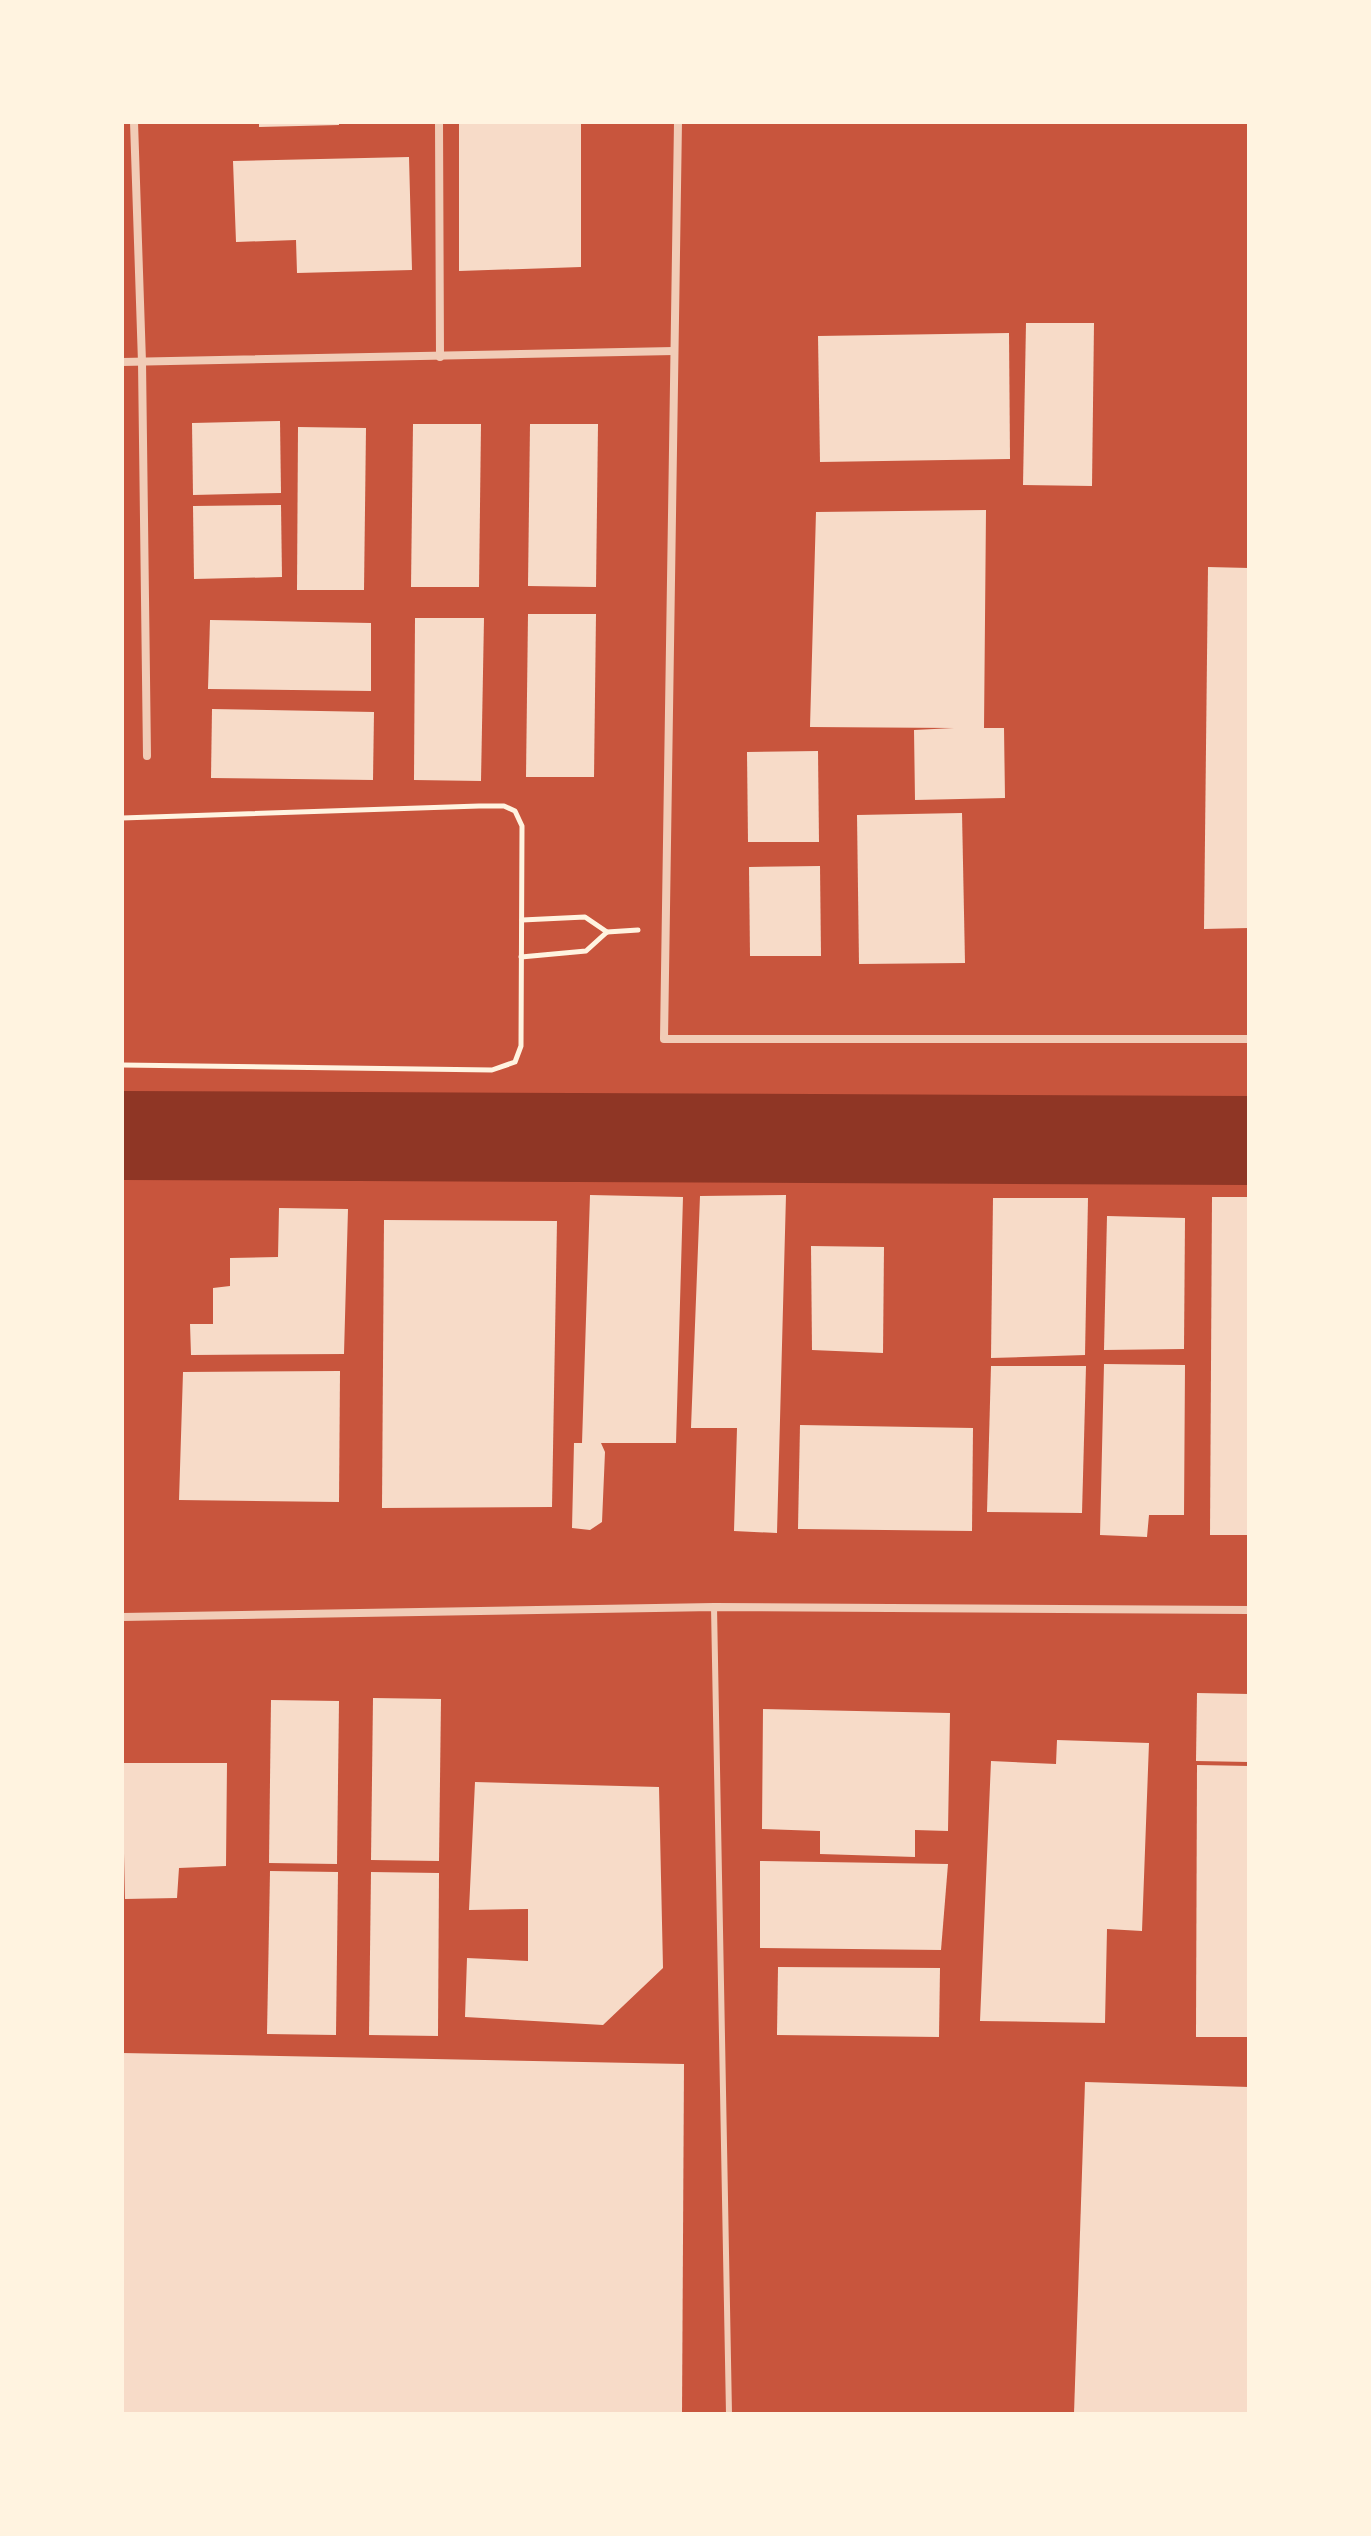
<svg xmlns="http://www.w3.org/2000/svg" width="1371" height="2536" font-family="Montserrat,sans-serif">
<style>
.water{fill:#8f3625}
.building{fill:#f7dbc8}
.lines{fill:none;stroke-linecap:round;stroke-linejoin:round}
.path{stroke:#fff3e0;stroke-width:5}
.service{stroke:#f1ccb7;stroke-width:6}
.minor{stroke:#f1ccb7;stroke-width:8}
</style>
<rect width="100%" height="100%" fill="#c8553d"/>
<polygon class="water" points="122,1091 1249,1096 1249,1185 122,1180"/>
<g class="building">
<polygon points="259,122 339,122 339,125 259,127"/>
<polygon points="459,122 581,122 581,267 459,271"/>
<polygon points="409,157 412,270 297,273 296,240 236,242 233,161"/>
<polygon points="1026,323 1094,323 1092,486 1023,485"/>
<polygon points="1009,333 1010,459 820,462 818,336"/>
<polygon points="280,421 281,493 193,495 192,423"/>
<polygon points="413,424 481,424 479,587 411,587"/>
<polygon points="530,424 598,424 596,587 528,586"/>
<polygon points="298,427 366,428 364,590 297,590"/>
<polygon points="281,505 282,577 194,579 193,506"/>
<polygon points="986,510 984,728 1004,728 1005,798 915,800 914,730 954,728 810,727 816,512"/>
<polygon points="1208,567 1249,568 1249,928 1204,929"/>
<polygon points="528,614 596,614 594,777 526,777"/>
<polygon points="415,618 484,618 481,781 414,780"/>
<polygon points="210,620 371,623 371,691 208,689"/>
<polygon points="212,709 374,712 373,780 211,778"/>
<polygon points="818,751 819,842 748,842 747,752"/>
<polygon points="962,813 965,963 859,964 857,815"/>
<polygon points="820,866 821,956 750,956 749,867"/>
<polygon points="590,1195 683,1197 676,1443 601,1443 605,1452 602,1522 590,1530 572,1528 574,1443 582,1443"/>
<polygon points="786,1195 777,1533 734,1531 737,1428 691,1428 700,1196"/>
<polygon points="1212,1197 1249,1197 1249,1535 1210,1535"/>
<polygon points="993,1198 1088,1198 1085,1355 991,1358"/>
<polygon points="279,1208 348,1209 344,1354 191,1355 190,1324 213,1324 213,1288 230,1286 230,1258 278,1257"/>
<polygon points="1107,1216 1185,1218 1184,1349 1104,1350"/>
<polygon points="384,1220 557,1221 552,1507 382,1508"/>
<polygon points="811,1246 884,1247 883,1353 812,1350"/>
<polygon points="1104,1364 1185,1365 1184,1515 1149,1515 1147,1537 1100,1535"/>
<polygon points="991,1366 1086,1366 1082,1513 987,1512"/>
<polygon points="340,1371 339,1502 179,1500 183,1372"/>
<polygon points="800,1425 973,1428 972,1531 798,1529"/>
<polygon points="1197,1693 1249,1694 1249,1762 1196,1761"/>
<polygon points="373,1698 441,1699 439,1861 371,1860"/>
<polygon points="271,1700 339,1701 337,1864 269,1863"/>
<polygon points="763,1709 950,1713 948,1831 915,1830 915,1857 820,1854 820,1831 762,1829"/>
<polygon points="1057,1740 1149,1743 1142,1931 1107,1929 1105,2023 980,2021 991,1761 1056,1764"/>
<polygon points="122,1763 227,1763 226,1866 179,1868 177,1898 125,1899"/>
<polygon points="1197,1765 1249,1766 1249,2037 1196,2037"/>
<polygon points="475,1782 659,1787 663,1968 603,2025 465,2017 467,1958 528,1961 528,1909 469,1910"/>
<polygon points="760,1861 948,1864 941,1950 760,1948"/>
<polygon points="270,1871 338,1872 336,2035 267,2034"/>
<polygon points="371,1872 439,1873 438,2036 369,2035"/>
<polygon points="778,1967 940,1968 939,2037 777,2035"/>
<polygon points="122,2053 684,2064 682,2414 122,2414"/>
<polygon points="1085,2082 1249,2087 1249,2414 1074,2414"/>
</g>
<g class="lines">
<g class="path">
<polyline points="122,818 479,806 504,806 515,811 522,826 521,1046 515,1062 492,1070 122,1065"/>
<polyline points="522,920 585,917 607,932"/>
<polyline points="521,957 586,951 607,932 638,930"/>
</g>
<polyline class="service" points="714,1607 729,2414"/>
<g class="minor">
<polyline points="134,122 142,362 147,756"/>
<polyline points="439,122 440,357"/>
<polyline points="678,122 664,1039 1249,1039"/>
<polyline points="122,362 674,351"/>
<polyline points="122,1617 714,1607 1249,1610"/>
</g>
</g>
<rect width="1371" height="2536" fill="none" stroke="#fff3e0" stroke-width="248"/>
</svg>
